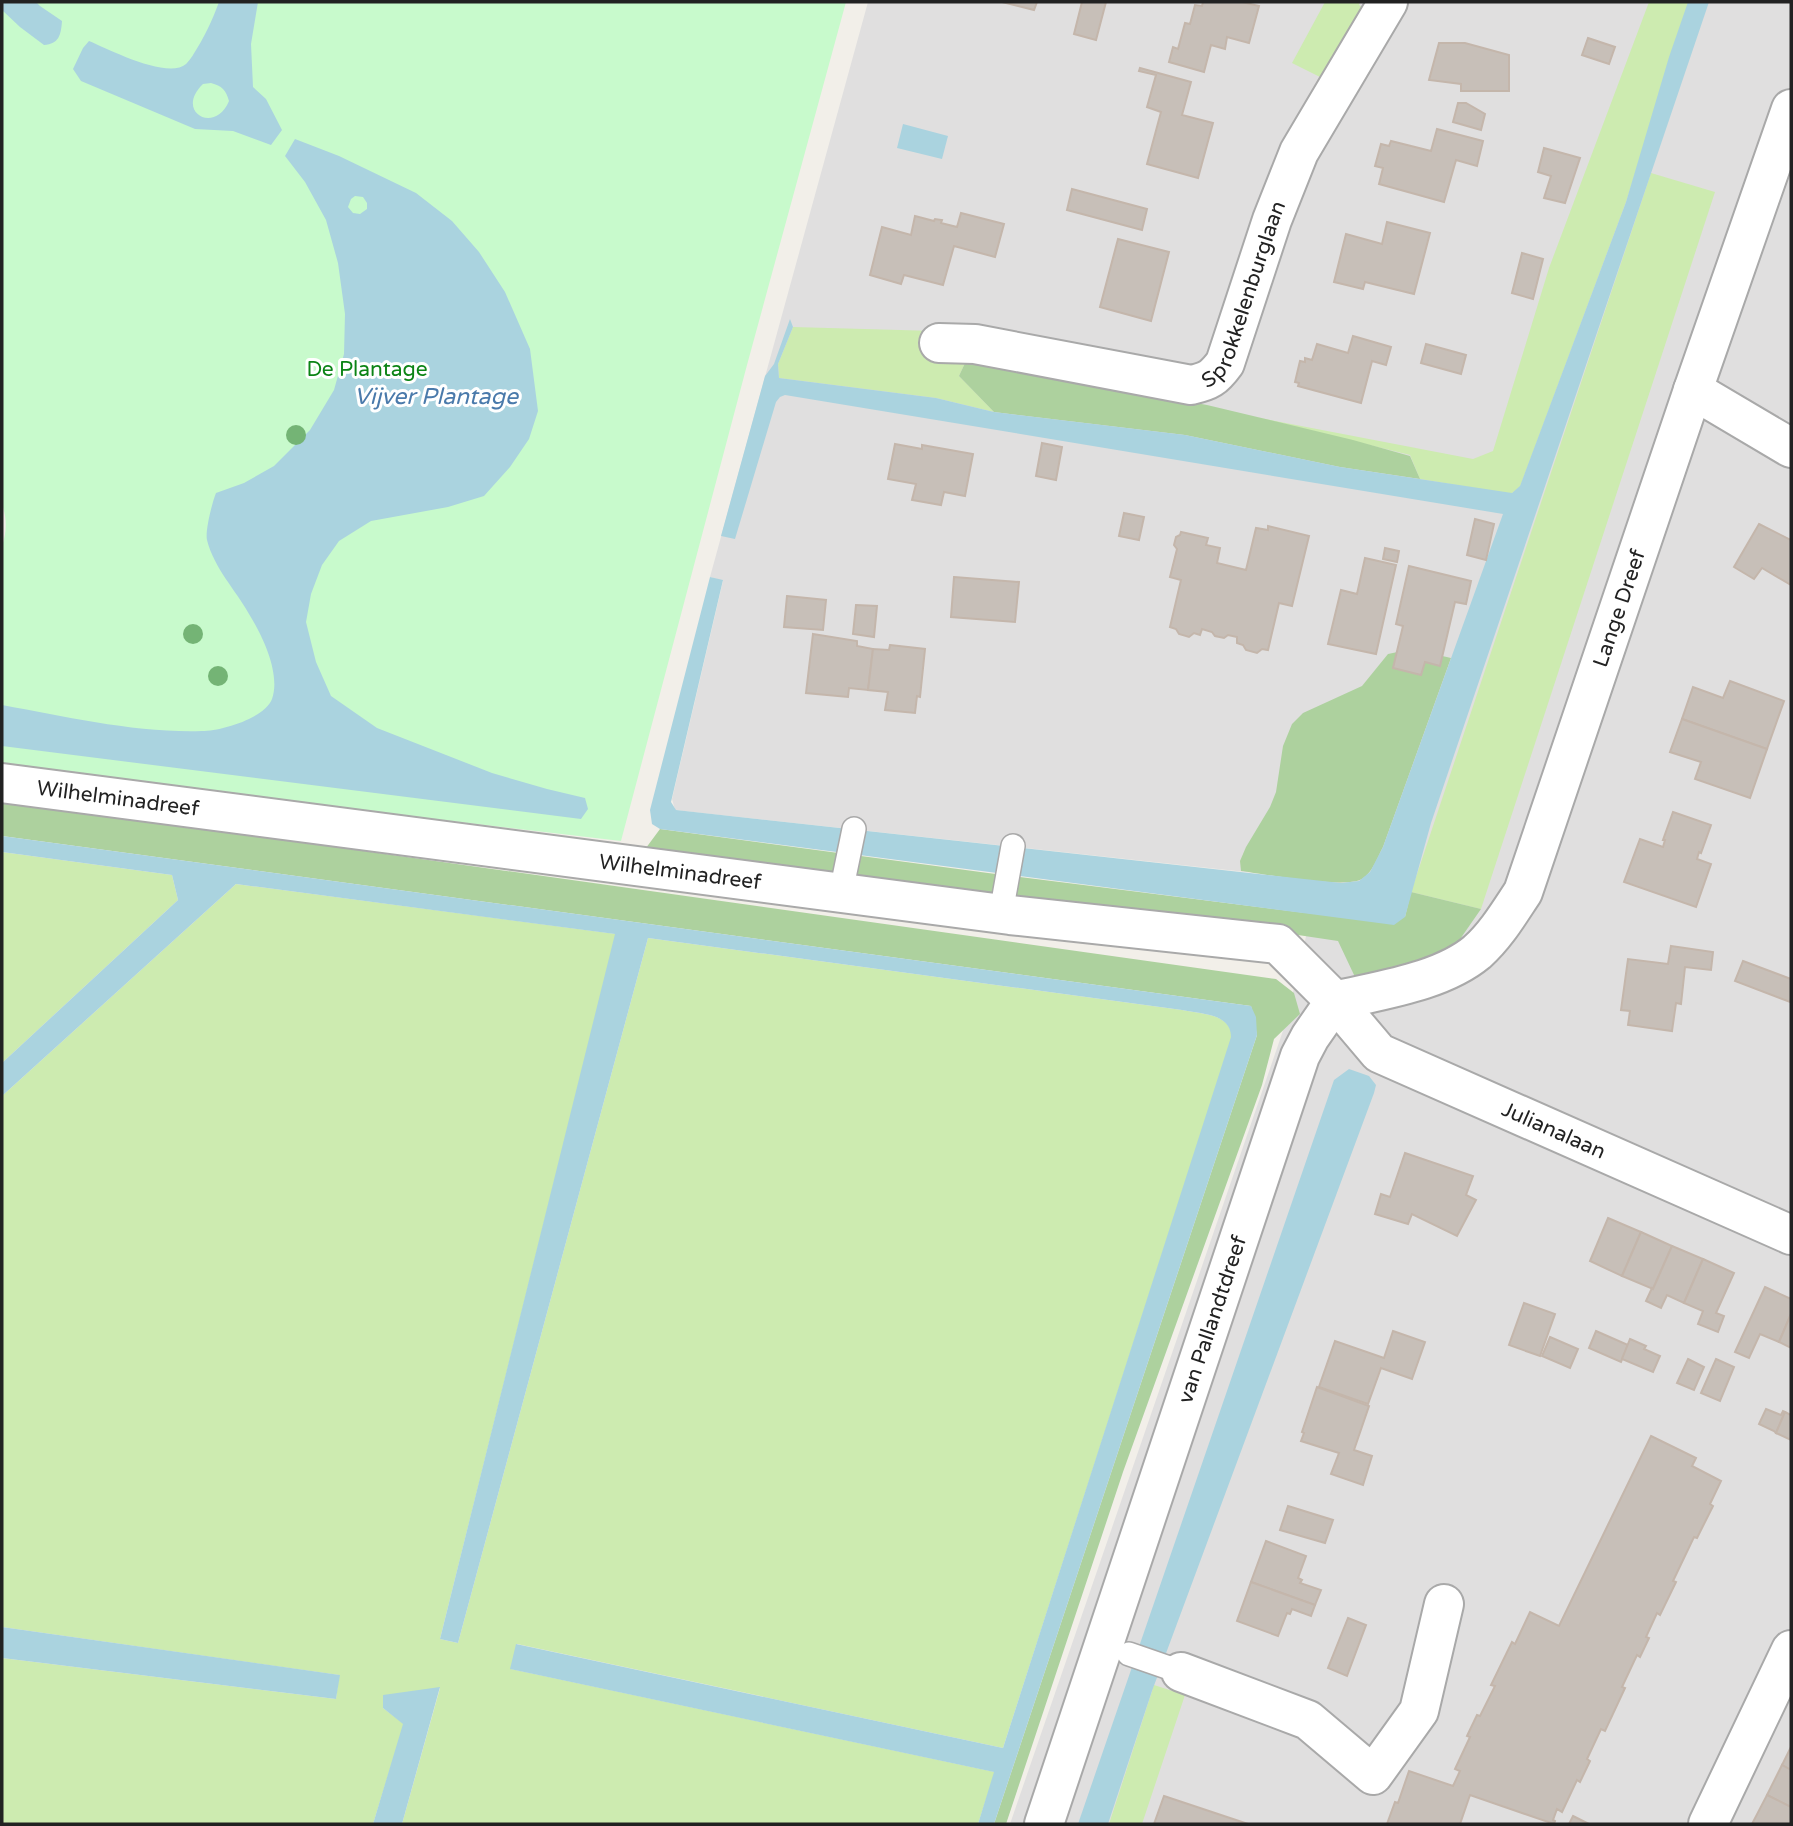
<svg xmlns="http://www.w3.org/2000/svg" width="1793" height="1826" font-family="'Varela Round',sans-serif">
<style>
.residential{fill:#e0dfdf}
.grass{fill:#cdebb0}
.forest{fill:#add19e}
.park{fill:#c8facc}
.water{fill:#aad3df;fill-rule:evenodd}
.building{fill:#c7bfb8;stroke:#c4b6ab;stroke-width:2}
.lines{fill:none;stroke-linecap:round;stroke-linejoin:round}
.lane-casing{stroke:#a9a9a9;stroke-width:26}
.street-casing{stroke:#a9a9a9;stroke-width:42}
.lane{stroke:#fff;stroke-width:23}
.street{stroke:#fff;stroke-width:38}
.tree{fill:#74b475}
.labels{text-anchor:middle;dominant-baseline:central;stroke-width:6;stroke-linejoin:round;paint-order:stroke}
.street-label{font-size:21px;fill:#222;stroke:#fff}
.park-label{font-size:21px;fill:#0c8416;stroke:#fff}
.water-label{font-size:23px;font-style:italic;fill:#4a7aab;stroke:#fff}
</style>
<rect width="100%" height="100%" fill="#f2efe9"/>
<polygon class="residential" points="868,2 1791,2 1791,1824 1010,1824 1286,1022 1319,881 1255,873 675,810 672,799 723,581 710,577"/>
<g class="grass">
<polygon points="1325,2 1360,2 1359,5 1368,11 1326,80 1292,63"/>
<polygon points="1649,2 1689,2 1626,202 1520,487 1512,493 1504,493 1420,479 1410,455 1260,418 1473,459 1493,451 1549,268"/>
<polygon points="1651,173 1715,192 1481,909 1411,892"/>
<polygon points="793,327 936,331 966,361 959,376 994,412 936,398 779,378 778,364"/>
<polygon points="2,852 172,875 178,900 2,1063"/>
<path d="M236,884L616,934L440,1639L458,1643L648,938L1182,1010C1200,1014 1231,1013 1232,1037L1003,1748L517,1644L511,1669L995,1772L978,1824H402L440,1688L383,1708L404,1724L373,1824H2V1658L336,1699L339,1675L2,1627V1096Z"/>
<polygon points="1154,1685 1185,1695 1142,1824 1109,1824"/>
</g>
<g class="forest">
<polygon points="966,361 1207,405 1353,440 1410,456 1420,479 1340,467 1185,435 994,412 959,376"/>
<path d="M1412,649L1451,658L1383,847C1377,858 1373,872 1362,879C1345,889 1264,874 1241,871L1240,861L1246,847L1270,807L1276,792L1283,746L1292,724L1303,713L1362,686L1388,654Z"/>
<polygon points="2,800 1276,979 1294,993 1300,1014 1274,1039 1262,1085 1123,1472 1006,1824 994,1824 1257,1035 1251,1006 2,836"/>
<polygon points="660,829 988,873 1306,913 1405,917 1411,892 1481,909 1456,945 1405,968 1355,977 1338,941 1278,932 643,852"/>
</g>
<path class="park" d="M2,2H846L747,365L621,841L2,768V546C7,532 7,518 2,504Z"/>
<g class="water">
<path d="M2,2H36L40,6L62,21C61,35 59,44 44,45L20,27L2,10Z"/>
<path d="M219,2H258L251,44L253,87L266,99L282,130L271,145L233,131L195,129L81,81L73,69L83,48L89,41C108,49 168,80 186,64C187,63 192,57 193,55C204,38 212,21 219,2ZM211,83C222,86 226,90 229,101C215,135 174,112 203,84Z"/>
<polygon points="1688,2 1709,2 1431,823 1405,917 1394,925 660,829 652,824 650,810 710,577 723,580 671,802 676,810 1341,883 1359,881 1370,872 1383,847 1503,514 785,395 780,397 776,402 735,539 721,536 765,376 774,364 790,319 793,327 778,364 779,378 936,398 994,412 1185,435 1340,467 1512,493 1520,486 1626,202 1669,57"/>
<polygon points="903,124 948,136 942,159 897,148"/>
<path d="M295,139L339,156L416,193L452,221L479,252L505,292L530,349L538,411L529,439L510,467L484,496L448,507L371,521L339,541L322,565L311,594L306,622L316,662L331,696L377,728L492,773L547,789L585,798L588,809L581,819L2,746V705C67,717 136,733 202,731C221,731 265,718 272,699C281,673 262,635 249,614C235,589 214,568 207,540C205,531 212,503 216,493L244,483L274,466L310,430L334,390L344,354L345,314L338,263L326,220L305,182L285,156ZM355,196L363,197L367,203V209L360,214L353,213L348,207L351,199Z"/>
<path d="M2,836L1251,1006L1256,1017L1257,1035L994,1824H978L994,1772L510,1669L516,1644L1003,1748L1231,1037C1231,1013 1200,1014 1182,1010L648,938L458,1643L440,1639L615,934L236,884L2,1096V1063L178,900L172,875L2,852Z"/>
<polygon points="1349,1069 1369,1076 1376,1085 1374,1093 1152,1691 1108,1824 1078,1824 1334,1080"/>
<polygon points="2,1627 340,1675 336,1699 2,1658"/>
<polygon points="440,1687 402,1824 373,1824 403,1724 383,1708 383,1695"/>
</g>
<g class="building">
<polygon points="1002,2 1037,2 1034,10"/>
<polygon points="1082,2 1106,2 1096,40 1074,34"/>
<polygon points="1203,2 1242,2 1259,6 1249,43 1227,37 1225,49 1211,45 1204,72 1169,62 1173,47 1178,49 1185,23 1190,24 1195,5 1202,6"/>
<polygon points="1588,38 1615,47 1609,64 1582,55"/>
<polygon points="1439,43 1465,43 1509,55 1509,91 1461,91 1461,84 1429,80"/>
<polygon points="1140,68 1191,82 1182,115 1213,123 1198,178 1147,164 1161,112 1147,107 1156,75 1139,71"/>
<polygon points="1458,103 1466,103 1485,114 1481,130 1453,122"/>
<polygon points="1437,129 1483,141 1477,166 1456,160 1444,202 1379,184 1383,168 1375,166 1381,144 1389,146 1391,141 1431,151"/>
<polygon points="1544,148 1580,158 1565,203 1544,198 1551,176 1538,172"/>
<polygon points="1072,189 1147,209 1142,230 1067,210"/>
<polygon points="961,213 1004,224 995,257 954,246 943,285 904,275 901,284 870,275 882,227 911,235 915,216 934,221 935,219 942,220 941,223 957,227"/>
<polygon points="1387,222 1430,233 1414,294 1365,282 1363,289 1334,282 1346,234 1382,244"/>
<polygon points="1118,239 1169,252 1151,321 1100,307"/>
<polygon points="1522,253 1543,259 1533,299 1512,293"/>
<polygon points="1353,336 1391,347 1386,365 1372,361 1361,403 1298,386 1299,383 1295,382 1300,361 1305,362 1305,358 1312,360 1317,344 1348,353"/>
<polygon points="1426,344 1466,355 1461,374 1421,363"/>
<polygon points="1042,443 1062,447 1056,480 1036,476"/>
<polygon points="895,444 922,449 922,445 973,454 965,496 944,492 941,505 912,500 916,484 888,479"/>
<polygon points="1124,513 1144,517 1139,540 1119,536"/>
<polygon points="1475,519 1494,524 1486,560 1467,555"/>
<polygon points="1759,524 1791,540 1791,585 1762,568 1754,579 1734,567"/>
<polygon points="1268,526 1309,536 1292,606 1279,603 1268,650 1262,649 1257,653 1246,650 1243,645 1237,643 1237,637 1228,635 1224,638 1215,636 1212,632 1202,629 1200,635 1194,633 1189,637 1179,634 1176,629 1170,627 1181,580 1170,577 1177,549 1174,545 1176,537 1180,535 1181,532 1208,538 1206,545 1220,548 1217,563 1246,570 1256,528 1268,530"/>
<polygon points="1385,548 1399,551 1397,562 1383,559"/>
<polygon points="1365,558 1396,565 1376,654 1328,644 1341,590 1357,594"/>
<polygon points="1409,566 1471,581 1466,604 1455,602 1440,666 1425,662 1421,675 1393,668 1403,626 1396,624"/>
<polygon points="954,577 1019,582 1015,622 951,617"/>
<polygon points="787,596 826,600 823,630 784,627"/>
<polygon points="856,605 877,606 874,637 853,634"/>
<polygon points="813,634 857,641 857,646 873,649 868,690 849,688 848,697 806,693"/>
<polygon points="890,645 925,649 920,697 917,696 915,713 885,710 888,692 868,690 873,649 889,650"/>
<polygon points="1730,681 1784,701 1767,749 1682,719 1693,687 1723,698"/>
<polygon points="1682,719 1767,749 1750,798 1695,779 1701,762 1670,752"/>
<polygon points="1673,812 1711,825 1701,853 1699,852 1697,859 1711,864 1696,907 1624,882 1640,839 1663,847 1665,840 1663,840"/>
<polygon points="1671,946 1713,952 1711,970 1685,967 1681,1004 1676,1003 1672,1031 1628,1025 1630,1011 1621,1010 1628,959 1668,964"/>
<polygon points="1743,961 1791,979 1791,998 1790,1002 1735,981"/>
<polygon points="1405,1153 1473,1176 1466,1195 1476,1200 1457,1236 1412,1214 1408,1224 1375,1214 1381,1194 1390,1197"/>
<polygon points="1608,1218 1641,1232 1622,1276 1590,1261"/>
<polygon points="1641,1232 1672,1246 1653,1289 1622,1276"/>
<polygon points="1672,1246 1703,1259 1684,1303 1667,1295 1661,1308 1646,1301 1652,1288 1653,1289"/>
<polygon points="1703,1259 1734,1273 1716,1313 1724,1316 1718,1332 1698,1324 1703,1311 1684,1303"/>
<polygon points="1765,1287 1791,1299 1791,1314 1779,1342 1760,1334 1749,1358 1735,1352"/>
<polygon points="1524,1303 1555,1314 1540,1356 1509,1345"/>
<polygon points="1791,1314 1791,1348 1779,1342"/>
<polygon points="1393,1331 1425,1342 1412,1379 1381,1368 1368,1404 1319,1387 1335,1341 1384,1358"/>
<polygon points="1596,1331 1628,1345 1621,1362 1589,1348"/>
<polygon points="1550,1337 1578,1349 1570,1368 1542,1356"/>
<polygon points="1630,1339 1646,1346 1644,1349 1660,1356 1653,1372 1622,1359"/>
<polygon points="1688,1359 1704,1367 1694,1390 1677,1383"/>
<polygon points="1716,1359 1734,1367 1720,1401 1701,1393"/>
<polygon points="1317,1387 1369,1406 1354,1450 1372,1456 1363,1485 1331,1474 1339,1453 1301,1441 1304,1433 1302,1432"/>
<polygon points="1766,1409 1781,1415 1783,1411 1785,1412 1776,1433 1774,1431 1759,1424"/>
<polygon points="1785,1412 1791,1415 1791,1440 1776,1433"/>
<polygon points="1651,1436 1696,1458 1692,1466 1721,1481 1710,1504 1713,1506 1697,1538 1694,1537 1673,1581 1676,1582 1660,1615 1657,1613 1646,1637 1649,1638 1640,1657 1637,1655 1622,1687 1625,1688 1605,1731 1601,1729 1587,1759 1590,1761 1580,1782 1577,1780 1562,1812 1557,1809 1553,1820 1555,1821 1554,1824 1470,1795 1460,1824 1387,1824 1395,1802 1398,1803 1409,1771 1453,1786 1460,1771 1455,1769 1470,1737 1467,1736 1477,1715 1480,1716 1495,1686 1491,1685 1512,1642 1515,1644 1530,1612 1559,1626"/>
<polygon points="1288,1506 1333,1520 1325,1543 1280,1530"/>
<polygon points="1266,1541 1306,1556 1298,1578 1302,1580 1300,1583 1321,1590 1315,1605 1251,1582"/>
<polygon points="1251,1582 1315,1605 1311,1616 1292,1609 1290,1614 1287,1613 1278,1636 1237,1621"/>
<polygon points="1348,1618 1366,1625 1347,1676 1328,1668"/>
<polygon points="1791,1747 1791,1770 1782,1765"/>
<polygon points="1782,1765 1791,1770 1791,1807 1767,1795"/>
<polygon points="1767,1795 1791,1807 1791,1824 1752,1824"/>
<polygon points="1164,1796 1248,1824 1154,1824"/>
<polygon points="1573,1816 1589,1824 1569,1824"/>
</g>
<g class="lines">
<defs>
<g id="lane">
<polyline points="841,892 854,829"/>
<polyline points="1001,913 1013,846"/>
<polyline points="1129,1654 1181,1672"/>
</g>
<g id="street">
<path id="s1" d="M939,343L975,344L1191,385C1209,381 1214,378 1225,363L1272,220L1299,152L1388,2"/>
<polyline points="1693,390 1791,448"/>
<path id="s2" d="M2,783L1010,915L1278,944L1335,1001L1379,1053L1791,1235"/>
<path id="s3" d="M1335,1001C1380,990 1441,982 1477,952C1496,935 1509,913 1523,892L1693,390L1791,109"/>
<polyline points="1181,1672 1308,1720 1373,1775 1419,1711 1444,1604"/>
<path id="s4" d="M1044,1824L1300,1056L1310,1037L1335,1001"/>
<polyline points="1708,1824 1791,1650"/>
</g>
</defs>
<use href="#lane" class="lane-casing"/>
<use href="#street" class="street-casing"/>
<use href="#lane" class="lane"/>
<use href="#street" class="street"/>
</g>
<g class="tree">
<circle cx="296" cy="435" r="10"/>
<circle cx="193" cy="634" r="10"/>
<circle cx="218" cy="676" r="10"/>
</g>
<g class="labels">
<g class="street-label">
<text stroke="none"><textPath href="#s1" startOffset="368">Sprokkelenburglaan</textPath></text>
<text stroke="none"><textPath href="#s3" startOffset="527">Lange Dreef</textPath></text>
<text stroke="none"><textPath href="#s2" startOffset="117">Wilhelminadreef</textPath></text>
<text stroke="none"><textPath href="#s2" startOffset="684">Wilhelminadreef</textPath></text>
<text stroke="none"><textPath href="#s2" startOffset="1626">Julianalaan</textPath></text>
<text stroke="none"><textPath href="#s4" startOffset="532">van Pallandtdreef</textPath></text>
</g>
<g class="park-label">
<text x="367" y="369">De Plantage</text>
</g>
<g class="water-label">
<text x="436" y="397">Vijver Plantage</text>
</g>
</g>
<rect width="1793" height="1826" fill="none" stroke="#222222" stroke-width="7"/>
</svg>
